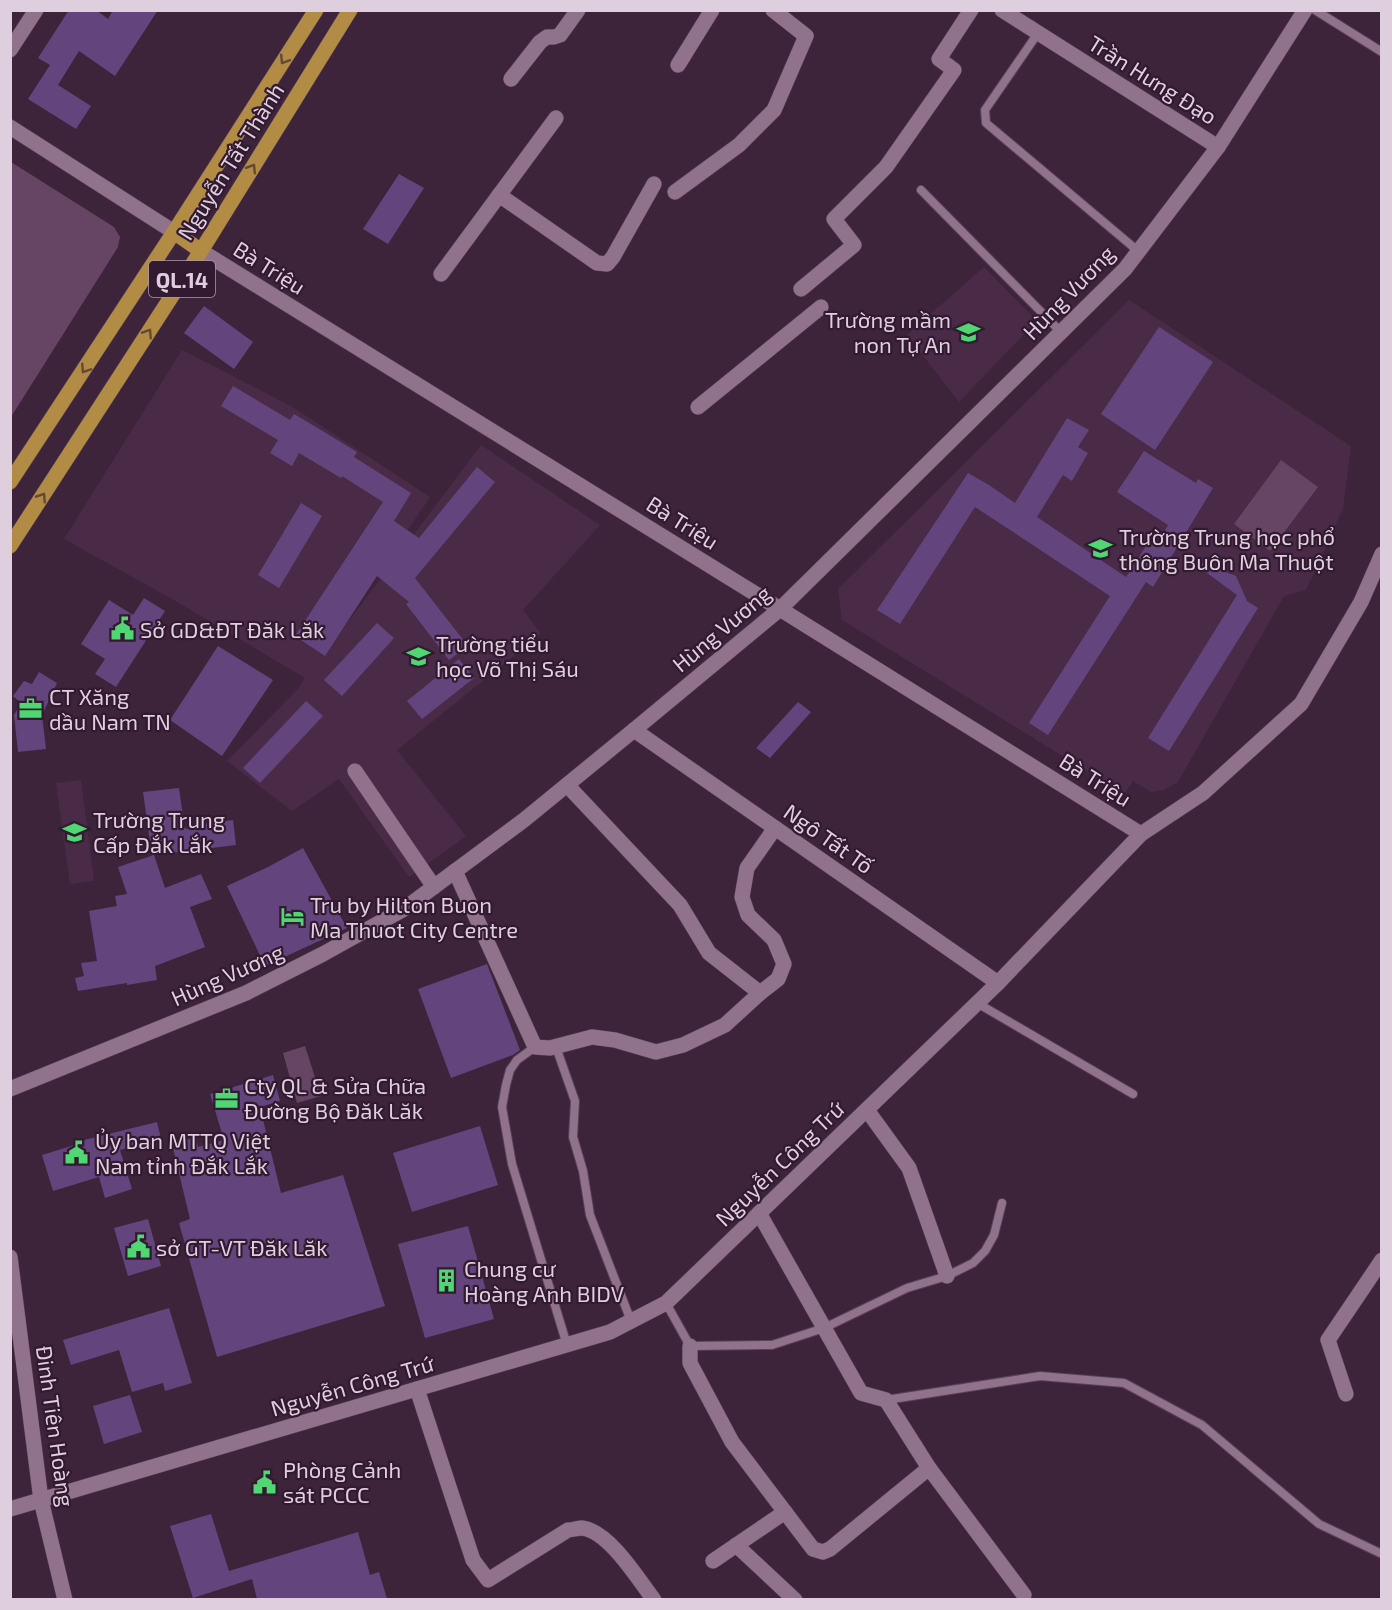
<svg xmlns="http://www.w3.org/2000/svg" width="1392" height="1610" font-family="'Exo 2',sans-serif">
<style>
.built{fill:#492b48}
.green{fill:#654563}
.building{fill:#64447d}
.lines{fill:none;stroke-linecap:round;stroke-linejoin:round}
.service-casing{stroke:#584256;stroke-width:10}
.minor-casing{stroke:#584256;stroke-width:16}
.tertiary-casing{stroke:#584256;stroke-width:16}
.primary-casing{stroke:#584256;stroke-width:16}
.service{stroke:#90728d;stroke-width:8}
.minor{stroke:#90728d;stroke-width:15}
.tertiary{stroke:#90728d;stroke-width:15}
.primary{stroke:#b28c44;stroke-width:15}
.oneway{stroke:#654839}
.labels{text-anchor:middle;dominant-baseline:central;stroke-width:4.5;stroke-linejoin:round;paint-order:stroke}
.shield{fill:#321a31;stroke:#ab98a9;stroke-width:1.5}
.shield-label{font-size:21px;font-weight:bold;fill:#dfcedd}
.street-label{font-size:22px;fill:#dfcedd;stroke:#321a31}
.poi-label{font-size:22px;fill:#dfcedd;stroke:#321a31;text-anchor:start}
</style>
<rect width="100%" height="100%" fill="#3d243b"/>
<g class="built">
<polygon points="984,267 1033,317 1030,328 959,402 907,335"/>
<polygon points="1129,300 1351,446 1343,509 1306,590 1284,596 1178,782 1164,790 1151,792 1133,781 1124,794 842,620 838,589"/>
<polygon points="182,350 291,406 430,497 318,662 481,445 600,525 523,610 541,634 397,750 466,836 409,877 339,779 292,811 227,761 297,690 305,678 174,600 64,539"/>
<polygon points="81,780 94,881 70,884 56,783"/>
</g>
<g class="green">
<polygon points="11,162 114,227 120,237 118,247 11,417"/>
<polygon points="1281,460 1318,487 1270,551 1234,524"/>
<polygon points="305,1046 321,1096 297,1103 283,1053"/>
</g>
<g class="building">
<polygon points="69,10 96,10 108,19 113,10 158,10 115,76 79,51 58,85 91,106 76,129 28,99 50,65 38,58"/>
<polygon points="399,174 424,188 388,244 363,229"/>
<polygon points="204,306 253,342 234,369 184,333"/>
<polygon points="1159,327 1213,362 1155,450 1101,414"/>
<polygon points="233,386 290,420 294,414 326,433 357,452 354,457 411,493 394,521 419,538 477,467 495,482 415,578 468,646 449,660 406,604 409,602 377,576 325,656 295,636 383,502 342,476 341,478 299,453 292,466 270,453 278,440 221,406"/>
<polygon points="1067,418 1089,430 1078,447 1088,453 1072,481 1063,475 1037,517 1126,577 1148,543 1156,546 1168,525 1117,492 1144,451 1196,483 1198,479 1213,488 1153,587 1146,582 1048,735 1029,723 1110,596 975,507 900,624 877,610 968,473 989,485 1015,503"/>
<polygon points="301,503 322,516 279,588 258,575"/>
<polygon points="1197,561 1236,576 1247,601 1258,608 1169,751 1148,738 1237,595 1196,565"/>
<polygon points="144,598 165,611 116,687 95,674 105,659 81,644 109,600 133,615"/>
<polygon points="377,623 394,638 342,696 324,680"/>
<polygon points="218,646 273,680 222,756 170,720"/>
<polygon points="459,659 474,678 422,719 407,701"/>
<polygon points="39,672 57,683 42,715 46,749 18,752 14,715 21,703 13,696 24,681 32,684"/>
<polygon points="306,701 323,716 260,783 243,768"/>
<polygon points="798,702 811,712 770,758 756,748"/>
<polygon points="179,788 183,816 178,823 187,829 190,826 233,820 236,845 154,855 165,888 201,874 212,899 190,907 205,947 155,966 157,980 127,985 127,983 78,991 75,978 84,976 81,963 97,961 89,911 117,906 115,896 127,894 118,867 154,855 152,856 143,792"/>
<polygon points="303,848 347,928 265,966 227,886 268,867"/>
<polygon points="487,964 520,1050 513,1055 451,1078 418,989"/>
<polygon points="273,1075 280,1101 260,1107 281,1193 343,1175 385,1306 217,1357 179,1223 190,1219 172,1144 196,1137 198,1147 224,1140 210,1094"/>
<polygon points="157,1122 161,1139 120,1150 132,1189 105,1198 99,1177 53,1191 42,1155 81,1143 80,1141"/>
<polygon points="480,1126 498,1185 412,1212 393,1153"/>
<polygon points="148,1219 161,1266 128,1276 114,1228"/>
<polygon points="468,1226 494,1319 425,1338 398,1244"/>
<polygon points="169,1308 192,1383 165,1391 163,1383 132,1392 119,1350 71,1365 63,1340"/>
<polygon points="130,1395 142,1432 104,1444 93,1406"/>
<polygon points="211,1514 229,1571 358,1532 370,1575 379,1572 387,1599 257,1599 252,1579 193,1598 170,1526"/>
</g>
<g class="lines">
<defs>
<g id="service">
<polyline points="1315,10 1382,52"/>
<polyline points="1038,33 985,110 986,123 1138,251"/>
<polyline points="921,190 1061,332"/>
<polyline points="977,1003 1133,1094"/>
<polyline points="535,1047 517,1060 510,1070 506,1085 502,1107 512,1164 567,1345"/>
<polyline points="556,1047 575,1101 573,1137 583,1171 590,1215 631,1321"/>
<polyline points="666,1303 690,1346 772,1345 824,1328 907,1288 947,1276 973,1263 985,1251 994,1235 1002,1203"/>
<polyline points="886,1400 1040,1376 1124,1383 1202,1425 1319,1524 1382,1554"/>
</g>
<g id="minor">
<polyline points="678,65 712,10"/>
<polyline points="511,79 540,42 547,37 554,37 560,35 578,10"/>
<polyline points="10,127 174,232"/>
<polyline points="675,192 739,145 774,110 806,36 773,10"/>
<polyline points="499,195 597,263 607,264 613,257 654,184"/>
<polyline points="201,251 780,609 1141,834"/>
<polyline points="441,274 556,118"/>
<polyline points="801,289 854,245 834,219 886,167 954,70 939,59 971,10"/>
<polyline points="698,407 821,307"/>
<polyline points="634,730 998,983"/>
<polyline points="355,771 434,887"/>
<polyline points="567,785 680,905 709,953 760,993 778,979 784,964 774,940 748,915 742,897 747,868 775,828"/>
<polyline points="455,871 535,1047 550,1048 592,1037 615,1040 656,1052 683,1045 725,1025 760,993"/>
<polyline points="867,1110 909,1168 947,1276"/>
<polyline points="759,1213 861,1393 886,1400 929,1468 1024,1595"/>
<polyline points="690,1346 690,1363 732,1442 813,1549 823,1552 830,1549 929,1468"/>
<path d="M417,1389L473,1560L488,1580L568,1530C572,1530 578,1528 582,1528C609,1531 638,1579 654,1600"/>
<polyline points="1346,1394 1328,1340 1382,1260"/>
<polyline points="10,1509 610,1332 666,1303 998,983 1141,834 1203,793 1301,704 1361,602 1382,554"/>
<polyline points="736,1545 795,1600"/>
<polyline points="713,1561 785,1512"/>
</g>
<g id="tertiary">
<polyline points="1002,10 1218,147"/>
<polyline points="10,50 36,10"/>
<polyline points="10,1089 246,993 323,954 404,909 524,820 634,730 780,609 1125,269 1218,147 1305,10"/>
<polyline points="10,1257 41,1500 65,1600"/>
</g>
<g id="primary">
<polyline points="174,232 201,251"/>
<polyline points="10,482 174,232 316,10"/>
<polyline points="10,546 201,251 350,10"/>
</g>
</defs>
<use href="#service" class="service-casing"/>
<use href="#minor" class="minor-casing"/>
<use href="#tertiary" class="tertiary-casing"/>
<use href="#primary" class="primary-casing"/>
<use href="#service" class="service"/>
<use href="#minor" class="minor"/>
<use href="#tertiary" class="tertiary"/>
<use href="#primary" class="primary"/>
</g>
<defs><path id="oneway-chevron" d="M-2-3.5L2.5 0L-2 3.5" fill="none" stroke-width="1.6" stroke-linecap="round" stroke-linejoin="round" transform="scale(1.5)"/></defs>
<g class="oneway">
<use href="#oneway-chevron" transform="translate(284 60) rotate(122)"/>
<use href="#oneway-chevron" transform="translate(252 168) rotate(-58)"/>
<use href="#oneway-chevron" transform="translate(148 333) rotate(-57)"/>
<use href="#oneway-chevron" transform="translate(85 369) rotate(123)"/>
<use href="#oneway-chevron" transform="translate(42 497) rotate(-57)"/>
</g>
<defs>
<symbol id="school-bare" viewBox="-9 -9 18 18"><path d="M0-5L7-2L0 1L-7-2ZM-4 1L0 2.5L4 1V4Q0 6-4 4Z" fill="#51d674" stroke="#321a31" stroke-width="2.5" paint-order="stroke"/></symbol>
<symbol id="civic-bare" viewBox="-9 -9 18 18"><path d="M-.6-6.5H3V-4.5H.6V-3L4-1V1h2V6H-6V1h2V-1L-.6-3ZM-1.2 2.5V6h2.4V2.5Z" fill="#51d674" stroke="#321a31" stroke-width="2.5" paint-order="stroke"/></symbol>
<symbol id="office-bare" viewBox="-9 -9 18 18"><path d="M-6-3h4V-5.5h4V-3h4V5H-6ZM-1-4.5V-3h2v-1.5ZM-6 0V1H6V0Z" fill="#51d674" stroke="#321a31" stroke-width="2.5" paint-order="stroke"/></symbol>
<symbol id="hotel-bare" viewBox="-9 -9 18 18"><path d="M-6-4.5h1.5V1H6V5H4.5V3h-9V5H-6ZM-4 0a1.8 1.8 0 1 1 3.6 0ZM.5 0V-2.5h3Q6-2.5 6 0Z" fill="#51d674" stroke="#321a31" stroke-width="2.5" paint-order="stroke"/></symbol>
<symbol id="building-bare" viewBox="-9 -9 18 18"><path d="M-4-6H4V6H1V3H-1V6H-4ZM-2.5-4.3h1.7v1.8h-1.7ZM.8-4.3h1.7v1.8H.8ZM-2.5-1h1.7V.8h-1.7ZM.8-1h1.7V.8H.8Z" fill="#51d674" stroke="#321a31" stroke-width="2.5" paint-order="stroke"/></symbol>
</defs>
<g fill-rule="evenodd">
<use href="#school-bare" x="952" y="316" width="33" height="33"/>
<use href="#school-bare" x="1084" y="532" width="33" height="33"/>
<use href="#civic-bare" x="106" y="612" width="33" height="33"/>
<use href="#school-bare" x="402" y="640" width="33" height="33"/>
<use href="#office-bare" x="14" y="692" width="33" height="33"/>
<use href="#school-bare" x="58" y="816" width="33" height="33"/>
<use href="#hotel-bare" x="276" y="900" width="33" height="33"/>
<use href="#office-bare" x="210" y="1082" width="33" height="33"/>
<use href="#civic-bare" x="60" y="1136" width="33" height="33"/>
<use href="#civic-bare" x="122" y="1230" width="33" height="33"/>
<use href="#building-bare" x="430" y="1264" width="33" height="33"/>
<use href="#civic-bare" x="248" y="1466" width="33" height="33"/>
</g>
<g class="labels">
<rect class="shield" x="149" y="261" width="66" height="36" rx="4.5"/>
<g class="shield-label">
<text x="182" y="279">QL.14</text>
</g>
<g class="street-label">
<text transform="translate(1153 79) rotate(32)">Trần Hưng Đạo</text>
<text transform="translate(230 161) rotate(-58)">Nguyễn Tất Thành</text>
<text transform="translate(270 267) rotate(32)">Bà Triệu</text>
<text transform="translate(1068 292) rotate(-46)">Hùng Vương</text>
<text transform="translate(683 522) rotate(32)">Bà Triệu</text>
<text transform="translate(721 628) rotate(-40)">Hùng Vương</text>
<text transform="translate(1096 779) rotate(32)">Bà Triệu</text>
<text transform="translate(829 838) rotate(35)">Ngô Tất Tố</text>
<text transform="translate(227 974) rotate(-24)">Hùng Vương</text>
<text transform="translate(779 1163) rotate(-44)">Nguyễn Công Trứ</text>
<text transform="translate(352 1385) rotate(-16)">Nguyễn Công Trứ</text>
<text transform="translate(56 1426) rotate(82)">Đinh Tiên Hoàng</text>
</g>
<g class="poi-label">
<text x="951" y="319" text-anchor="end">Trường mầm<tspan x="951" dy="25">non Tự An</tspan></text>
<text x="1119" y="536">Trường Trung học phổ<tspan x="1119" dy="25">thông Buôn Ma Thuột</tspan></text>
<text x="140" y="629">Sở GD&amp;ĐT Đăk Lăk</text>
<text x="436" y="643">Trường tiểu<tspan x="436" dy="25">học Võ Thị Sáu</tspan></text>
<text x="49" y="696">CT Xăng<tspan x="49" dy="25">dầu Nam TN</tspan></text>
<text x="93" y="819">Trường Trung<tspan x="93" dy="25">Cấp Đắk Lắk</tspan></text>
<text x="310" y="904">Tru by Hilton Buon<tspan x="310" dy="25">Ma Thuot City Centre</tspan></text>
<text x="244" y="1085">Cty QL &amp; Sửa Chữa<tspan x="244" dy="25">Đường Bộ Đăk Lăk</tspan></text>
<text x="95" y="1140">Ủy ban MTTQ Việt<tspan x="95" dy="25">Nam tỉnh Đắk Lắk</tspan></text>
<text x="156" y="1247">sở GT-VT Đăk Lăk</text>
<text x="464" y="1268">Chung cư<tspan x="464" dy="25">Hoàng Anh BIDV</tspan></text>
<text x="283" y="1469">Phòng Cảnh<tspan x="283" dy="25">sát PCCC</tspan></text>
</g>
</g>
<rect width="1392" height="1610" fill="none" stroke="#dfcedd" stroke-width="24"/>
</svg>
